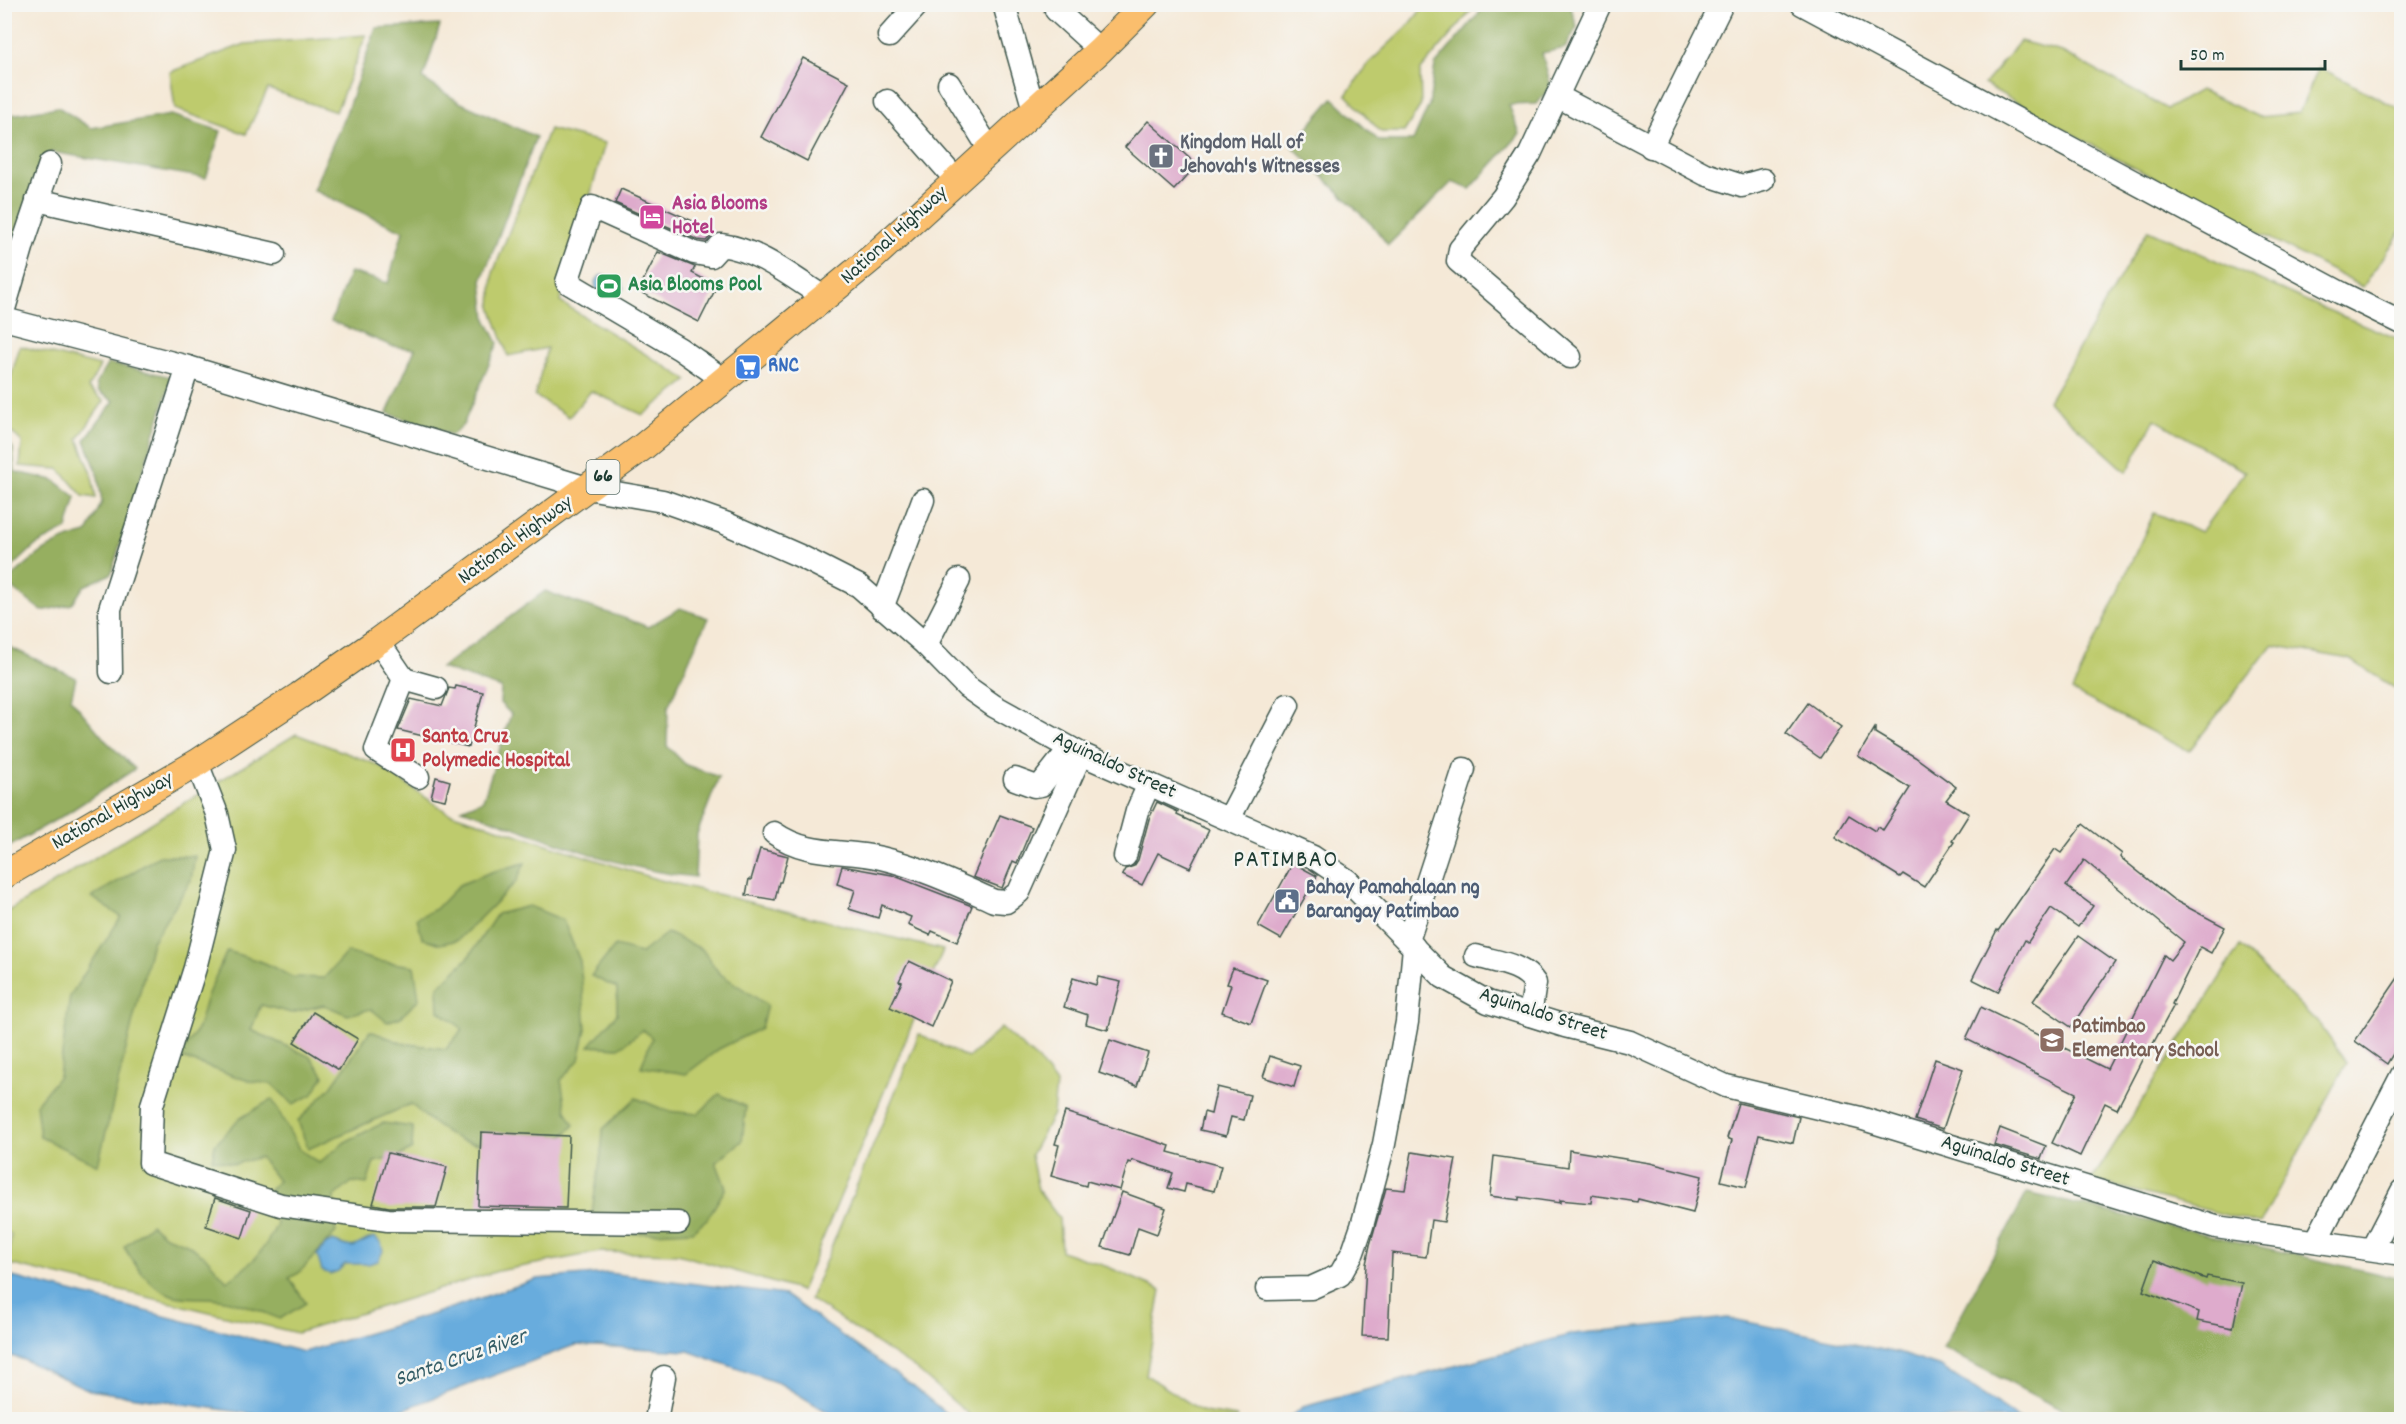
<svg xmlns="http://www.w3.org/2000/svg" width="2406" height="1424" font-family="Dekko,sans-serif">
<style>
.green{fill:#becb6d;stroke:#6e8450;stroke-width:1.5}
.forest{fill:#96af60;stroke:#5a764a;stroke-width:1.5}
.water{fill:#68acdd;stroke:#447488;stroke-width:1.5}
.building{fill:#deabcc}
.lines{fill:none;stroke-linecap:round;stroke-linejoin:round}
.minor-casing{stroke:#3f574c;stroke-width:25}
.major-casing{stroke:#3f574c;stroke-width:29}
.minor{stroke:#fff;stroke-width:22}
.major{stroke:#fabe6d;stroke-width:27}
.labels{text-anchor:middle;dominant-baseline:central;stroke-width:5;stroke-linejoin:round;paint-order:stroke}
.shield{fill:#f6f6f2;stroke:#60746d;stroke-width:1.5}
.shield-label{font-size:20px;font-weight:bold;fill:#1f3d34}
.worship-label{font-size:21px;font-weight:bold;fill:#5b616d;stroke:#f6f6f2;text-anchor:start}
.hotel-label{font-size:21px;font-weight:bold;fill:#b23c85;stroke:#f6f6f2;text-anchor:start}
.street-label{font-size:21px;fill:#1f3d34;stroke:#f6f6f2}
.leisure-label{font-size:21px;font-weight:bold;fill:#27864d;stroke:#f6f6f2;text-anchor:start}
.shop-label{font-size:21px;font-weight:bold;fill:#366cbe;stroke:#f6f6f2;text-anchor:start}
.health-label{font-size:21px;font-weight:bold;fill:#be3a42;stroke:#f6f6f2;text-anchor:start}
.service-label{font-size:21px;font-weight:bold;fill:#4e5e75;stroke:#f6f6f2;text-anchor:start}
.education-label{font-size:21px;font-weight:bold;fill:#785e54;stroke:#f6f6f2;text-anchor:start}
.water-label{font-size:22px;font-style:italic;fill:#355e67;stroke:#f6f6f2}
.quarter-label{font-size:24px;letter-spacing:1.5px;fill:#1f3d34;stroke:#f6f6f2}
</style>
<rect width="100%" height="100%" fill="#f6f6f2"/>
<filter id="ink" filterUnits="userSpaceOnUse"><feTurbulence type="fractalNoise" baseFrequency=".0167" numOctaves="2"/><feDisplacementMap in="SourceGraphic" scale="12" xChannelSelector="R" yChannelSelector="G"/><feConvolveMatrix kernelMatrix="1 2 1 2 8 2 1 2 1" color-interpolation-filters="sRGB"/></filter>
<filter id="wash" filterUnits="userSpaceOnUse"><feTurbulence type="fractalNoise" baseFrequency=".008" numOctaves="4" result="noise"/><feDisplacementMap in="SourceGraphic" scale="24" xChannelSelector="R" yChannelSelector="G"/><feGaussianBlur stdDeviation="1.35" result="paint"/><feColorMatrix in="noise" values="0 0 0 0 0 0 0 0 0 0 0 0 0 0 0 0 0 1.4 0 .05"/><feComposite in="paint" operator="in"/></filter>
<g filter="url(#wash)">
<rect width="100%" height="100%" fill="#f5e9d7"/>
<g class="green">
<polygon points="1425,5 1476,5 1420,71 1421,105 1404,132 1381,132 1346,95 1369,63 1410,24"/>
<polygon points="366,35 336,112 268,89 246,134 175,109 170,72 245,44"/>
<polygon points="2020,41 2062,52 2167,109 2200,90 2259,117 2299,113 2319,67 2401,110 2402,227 2397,237 2363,287 2108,154 1984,84"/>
<polygon points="549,129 605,143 560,302 688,380 643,415 591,391 569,417 535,396 547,348 508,356 491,307 493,273"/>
<polygon points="2148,230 2325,309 2401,340 2401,692 2349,659 2272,645 2189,751 2072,691 2154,513 2201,532 2245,472 2155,419 2127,472 2048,401"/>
<polygon points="20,346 100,366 88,388 104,401 78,439 91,471 96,498 83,496 59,469 20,466 22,442 4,425 5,396"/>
<polygon points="296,734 378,765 447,812 656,879 943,950 801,1291 678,1254 600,1252 498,1271 297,1333 9,1264 11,1234 5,1233 5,913"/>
<polygon points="2240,946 2321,1026 2347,1063 2260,1224 2092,1180"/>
<polygon points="1001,1028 1038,1060 1056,1084 1053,1114 1031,1155 1038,1190 1059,1218 1061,1251 1108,1267 1161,1290 1146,1375 1203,1412 1238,1417 1237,1419 974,1419 917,1370 810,1299 919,1034 968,1058"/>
</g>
<g class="forest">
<polygon points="1486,5 1570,5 1577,27 1565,48 1542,53 1551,86 1537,104 1509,105 1520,134 1470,189 1452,182 1388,245 1374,227 1292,146 1333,98 1379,141 1413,141 1429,105 1435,65"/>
<polygon points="440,25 423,79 459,102 536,137 482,280 486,319 498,343 463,425 452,435 387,413 415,349 392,346 331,321 350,272 388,283 403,231 313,190 346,113 376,28"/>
<polygon points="58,107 91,128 171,115 221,131 206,178 52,152 43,162 5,287 5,116"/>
<path d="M108,363L172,377L111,574L84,586L72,604L42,611L5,583C32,559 50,541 87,533L102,502L97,472L85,440L114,401L98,391L96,383Z"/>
<polygon points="5,438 13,448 15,472 54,480 76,497 67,529 36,545 5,574"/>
<path d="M545,591C579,605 614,613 648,627L680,608L708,618L668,707L667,746L686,765L719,777L697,834L695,877C615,870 538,834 462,809L483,800L511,714L500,703L501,688L441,668Z"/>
<polygon points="5,645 76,678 71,699 106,741 135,769 66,814 5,849"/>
<polygon points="159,856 195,856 191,880 152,942 98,1165 40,1137 36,1104 59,1076 70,996 121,917 92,897"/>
<polygon points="525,863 516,882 458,940 440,944 422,938 417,918 436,909 459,885 491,872"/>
<path d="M529,906L563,920L580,961L586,1029L579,1060L561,1080L566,1110L574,1125L556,1144C533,1144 480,1148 461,1140C442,1132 426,1118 411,1104L308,1149L298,1121L331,1087L370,1031L402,1043L446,1049L463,1029L439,1011L438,987L468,958L497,914Z"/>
<polygon points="667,933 702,949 719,973 767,1005 761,1028 719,1049 686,1074 641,1067 652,1038 643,1030 619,1048 589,1046 617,1014 617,988 591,976 615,946 641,953"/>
<polygon points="227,951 265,963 292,977 324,978 347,952 377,961 414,966 419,999 401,1017 387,1022 371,1009 348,1015 324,1005 291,1013 261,1005 251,1030 311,1057 324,1076 312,1095 293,1104 272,1084 249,1081 179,1057 198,1028 207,996"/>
<path d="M719,1094L746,1107L742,1141L716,1162L726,1188L707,1219L692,1231L590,1236C591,1200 602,1165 603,1129L636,1098L667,1111L698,1114Z"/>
<path d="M272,1099L299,1149L319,1163L345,1142L383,1123L413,1127L412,1149L398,1157L374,1162L367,1184L352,1182L334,1197L333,1220L336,1232L299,1273L289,1278L306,1303L280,1319C260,1311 240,1302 218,1299C204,1296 186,1300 172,1295C150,1288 135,1265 124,1247L151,1224L165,1236L185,1243L205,1256L227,1281C254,1262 262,1254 277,1224L269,1190L278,1181L260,1157L235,1164L212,1159L215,1144L239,1119Z"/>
<polygon points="2027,1193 2401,1279 2401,1419 2079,1419 1943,1348"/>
</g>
<g class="water">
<polygon points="604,275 622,283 624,288 614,296 606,295 596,289 595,282 600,276"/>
<path d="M375,1237L381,1243L383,1251L378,1261L368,1264H345L338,1271L330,1274L322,1271L317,1255L326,1244L333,1241C362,1253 352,1243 375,1237Z"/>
<polygon points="608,1273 785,1295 914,1387 953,1419 839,1419 781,1384 688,1351 575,1345 375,1420 287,1419 89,1390 24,1360 5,1354 5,1275 304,1352 433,1314 537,1279"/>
<polygon points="1728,1318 1898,1353 1941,1367 2019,1419 1287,1419 1303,1407 1573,1334"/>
</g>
<g id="blocks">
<g class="building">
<polygon points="803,58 849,82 807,161 761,137"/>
<polygon points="1148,121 1197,165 1174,190 1125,147"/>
<polygon points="621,189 713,230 709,238 706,241 698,240 615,203"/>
<polygon points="658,252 695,267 692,273 717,286 699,322 638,291"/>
<polygon points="456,686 483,692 469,747 398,730 411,699 442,706 449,688 455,689"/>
<polygon points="1808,703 1841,727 1820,758 1786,734"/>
<polygon points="1875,728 1875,733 1915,757 1956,787 1946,800 1969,814 1952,841 1954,842 1924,887 1903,874 1900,877 1835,837 1849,815 1875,831 1877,827 1883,830 1910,788 1858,756"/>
<polygon points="436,777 450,781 445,800 431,797"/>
<polygon points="1157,802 1178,812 1177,815 1209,830 1190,868 1158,853 1142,885 1122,875 1125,869 1134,866 1138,860 1149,819"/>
<polygon points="1000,815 1032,827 1017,863 1013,861 1002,888 973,877"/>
<polygon points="2083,824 2122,854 2120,857 2174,900 2225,927 2211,953 2200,947 2172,1004 2174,1005 2148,1053 2146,1052 2117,1109 2105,1103 2080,1156 2052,1143 2076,1093 1966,1039 1981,1007 2107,1069 2164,955 2170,960 2184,942 2084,860 2066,886 2093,906 2078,927 2051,908 2028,942 2025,940 1998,992 1972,979 1997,930 1998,931 2055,849 2061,853"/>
<polygon points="760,849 788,856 781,882 779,882 775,900 746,895 749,879 751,880"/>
<polygon points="1293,863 1317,876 1281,939 1258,926"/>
<polygon points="842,866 892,875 972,906 957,942 932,931 930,935 908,925 911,917 882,905 878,918 849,909 855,890 837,884"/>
<polygon points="2078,936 2115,962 2071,1027 2033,1001"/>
<polygon points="909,961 951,981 931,1027 890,1007 902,982 899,981"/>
<polygon points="1233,968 1267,980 1251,1023 1222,1012 1231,985 1227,984"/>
<polygon points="2402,972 2402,1039 2387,1064 2355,1041"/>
<polygon points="1098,977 1121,982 1108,1030 1086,1024 1088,1015 1064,1007 1073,978 1096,985"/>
<polygon points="313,1012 358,1039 339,1070 294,1042"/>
<polygon points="1110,1040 1148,1053 1137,1086 1099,1073"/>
<polygon points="1270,1056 1300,1066 1294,1087 1263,1077"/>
<polygon points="1935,1059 1963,1069 1943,1129 1915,1120"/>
<polygon points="1217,1087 1250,1095 1244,1120 1231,1117 1226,1136 1200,1130 1204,1112 1211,1114"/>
<polygon points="1738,1103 1799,1117 1793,1143 1759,1135 1746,1187 1721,1181 1732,1140 1727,1138"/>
<polygon points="1065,1112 1170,1146 1168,1152 1221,1166 1214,1191 1186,1184 1184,1192 1168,1188 1173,1173 1132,1160 1131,1163 1128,1162 1120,1190 1087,1181 1086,1186 1051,1176 1059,1145 1055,1144"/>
<polygon points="2000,1128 2046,1146 2041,1159 1994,1145"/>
<polygon points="481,1132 569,1136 566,1208 478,1206"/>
<polygon points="1569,1150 1650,1163 1702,1176 1693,1213 1638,1199 1637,1202 1592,1195 1591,1203 1560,1200 1560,1203 1519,1197 1519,1200 1490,1196 1494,1156 1568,1167"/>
<polygon points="1412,1152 1456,1159 1444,1222 1431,1220 1426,1257 1392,1253 1388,1337 1362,1336 1366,1264 1370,1245 1386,1188 1405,1190"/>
<polygon points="388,1153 447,1167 436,1207 389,1207 373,1204"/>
<polygon points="1122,1192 1166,1208 1157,1234 1138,1227 1130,1255 1102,1247"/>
<polygon points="215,1198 251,1210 242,1238 206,1226"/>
<polygon points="2154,1260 2206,1279 2207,1276 2242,1283 2233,1328 2197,1321 2199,1312 2143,1291"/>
</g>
</g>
</g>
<g filter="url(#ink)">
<use href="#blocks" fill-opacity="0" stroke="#3f574c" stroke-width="1.5"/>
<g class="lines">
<defs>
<g id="minor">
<polyline points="1004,4 1034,110"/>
<polyline points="1802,4 2341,293 2402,323"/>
<polyline points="1056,10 1100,50"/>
<polyline points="889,36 918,4"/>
<polyline points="949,84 990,150"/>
<polyline points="1557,96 1705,174 1742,186 1763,180"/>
<polyline points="887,101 957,181"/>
<polyline points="1651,147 1722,4"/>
<polyline points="37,200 274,254"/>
<polyline points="4,309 24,241 50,164"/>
<polyline points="4,319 188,367 587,488 663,501 725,523 800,556 859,586 926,645 967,687 994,706 1081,754 1313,857 1347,880 1443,977 1488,1002 1565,1026 1630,1042 1726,1086 1860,1118 2216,1227 2402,1254"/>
<polyline points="1570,357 1458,261 1460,249 1503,197 1530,154 1600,4"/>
<path d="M724,380L680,349L567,282L592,207L694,253L711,256L721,245C760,250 793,278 825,298"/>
<polyline points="882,608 923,500"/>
<polyline points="378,641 404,679"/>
<polyline points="926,645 959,580"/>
<polyline points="111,672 110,609 188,367"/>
<polyline points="197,763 217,814 225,850 195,968 152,1105 150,1163 281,1205 388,1220 678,1223"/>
<polyline points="418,777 376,750 404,679 436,688"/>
<polyline points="1015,779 1034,786 1041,785 1070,748"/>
<polyline points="1229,819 1288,705"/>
<path d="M774,833C808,857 843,849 881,858C920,867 958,885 994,901L1006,902L1019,892L1081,754"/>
<polyline points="1125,856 1137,811 1149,784"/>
<polyline points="1408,941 1464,769"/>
<path d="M1476,956C1496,962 1523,964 1535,983L1530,1015"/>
<polyline points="2316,1241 2402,1075"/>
<polyline points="2372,1249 2402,1191"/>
<polyline points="1267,1289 1311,1288 1340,1275 1353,1252 1362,1226 1384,1144 1407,1022 1414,947"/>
<polyline points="656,1420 664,1377"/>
</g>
<polyline id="major" points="4,875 197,763 299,696 378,641 644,446 873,257 1100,50 1146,4"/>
</defs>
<use href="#minor" class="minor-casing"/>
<use href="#major" class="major-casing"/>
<use href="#minor" class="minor"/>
<use href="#major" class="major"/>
</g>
</g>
<defs>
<symbol id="church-square" viewBox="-11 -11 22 22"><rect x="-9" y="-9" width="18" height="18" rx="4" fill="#6b7280" stroke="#f6f6f2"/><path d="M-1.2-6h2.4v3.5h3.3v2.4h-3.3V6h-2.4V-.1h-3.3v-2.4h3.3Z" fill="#fff"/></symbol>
<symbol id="hotel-square" viewBox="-11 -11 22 22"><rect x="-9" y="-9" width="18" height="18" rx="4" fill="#d1479c" stroke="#f6f6f2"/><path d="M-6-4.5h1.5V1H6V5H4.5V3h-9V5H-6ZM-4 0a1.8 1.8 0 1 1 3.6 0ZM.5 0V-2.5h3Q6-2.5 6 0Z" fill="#fff"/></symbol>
<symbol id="stadium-square" viewBox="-11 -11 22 22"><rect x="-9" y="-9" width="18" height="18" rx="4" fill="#2e9e5b" stroke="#f6f6f2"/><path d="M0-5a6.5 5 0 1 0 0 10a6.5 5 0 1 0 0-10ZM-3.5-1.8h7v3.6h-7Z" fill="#fff"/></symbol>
<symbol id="supermarket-square" viewBox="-11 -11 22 22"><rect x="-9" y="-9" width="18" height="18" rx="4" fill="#3f7fe0" stroke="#f6f6f2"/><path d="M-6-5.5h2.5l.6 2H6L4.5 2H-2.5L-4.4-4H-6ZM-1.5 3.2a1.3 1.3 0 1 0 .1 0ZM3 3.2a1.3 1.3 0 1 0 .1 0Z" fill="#fff"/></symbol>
<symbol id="hospital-square" viewBox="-11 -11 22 22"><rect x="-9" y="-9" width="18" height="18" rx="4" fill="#e0444e" stroke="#f6f6f2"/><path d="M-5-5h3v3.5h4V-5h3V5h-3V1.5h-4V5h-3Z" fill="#fff"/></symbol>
<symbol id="civic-square" viewBox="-11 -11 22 22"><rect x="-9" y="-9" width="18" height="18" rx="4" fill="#5c6f8a" stroke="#f6f6f2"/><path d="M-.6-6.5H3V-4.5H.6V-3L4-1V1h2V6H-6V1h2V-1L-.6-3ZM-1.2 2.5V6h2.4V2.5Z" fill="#fff"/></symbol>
<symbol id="school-square" viewBox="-11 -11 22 22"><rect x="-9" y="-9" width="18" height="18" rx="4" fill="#8d6e63" stroke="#f6f6f2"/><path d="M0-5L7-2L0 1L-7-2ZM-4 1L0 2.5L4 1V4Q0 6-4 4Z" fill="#fff"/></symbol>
</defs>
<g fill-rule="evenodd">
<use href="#church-square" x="1146" y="141" width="30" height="30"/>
<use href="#hotel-square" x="637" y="202" width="30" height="30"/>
<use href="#stadium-square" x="594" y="271" width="30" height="30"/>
<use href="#supermarket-square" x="733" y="352" width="30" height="30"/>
<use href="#hospital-square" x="388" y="735" width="30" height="30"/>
<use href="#civic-square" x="1272" y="886" width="30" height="30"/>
<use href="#school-square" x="2037" y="1025" width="30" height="30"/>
</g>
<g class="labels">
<rect class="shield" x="586.5" y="460" width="33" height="34" rx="4.5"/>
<g class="shield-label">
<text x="603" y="477">66</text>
</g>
<g class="worship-label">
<text x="1180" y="144">Kingdom Hall of<tspan x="1180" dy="24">Jehovah's Witnesses</tspan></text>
</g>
<g class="hotel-label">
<text x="672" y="205">Asia Blooms<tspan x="672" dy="24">Hotel</tspan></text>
</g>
<g class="street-label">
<text transform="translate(895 236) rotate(-42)">National Highway</text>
<text transform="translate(516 541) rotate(-36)">National Highway</text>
<text transform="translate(1114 766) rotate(25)">Aguinaldo Street</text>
<text transform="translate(113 812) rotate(-30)">National Highway</text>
<text transform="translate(1543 1015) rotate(18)">Aguinaldo Street</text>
<text transform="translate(2005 1162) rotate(17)">Aguinaldo Street</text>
</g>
<g class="leisure-label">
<text x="628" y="286">Asia Blooms Pool</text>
</g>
<g class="shop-label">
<text x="768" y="367">RNC</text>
</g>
<g class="health-label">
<text x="422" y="738">Santa Cruz<tspan x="422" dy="24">Polymedic Hospital</tspan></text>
</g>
<g class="service-label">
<text x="1306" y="889">Bahay Pamahalaan ng<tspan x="1306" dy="24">Barangay Patimbao</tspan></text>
</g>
<g class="education-label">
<text x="2072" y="1028">Patimbao<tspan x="2072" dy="24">Elementary School</tspan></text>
</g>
<g class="water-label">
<text transform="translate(461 1359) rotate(-19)">Santa Cruz River</text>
</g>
<g class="quarter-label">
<text x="1286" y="861">PATIMBAO</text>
</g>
</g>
<rect width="2406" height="1424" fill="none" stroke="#f6f6f2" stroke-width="24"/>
<path d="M2181 60v9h144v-9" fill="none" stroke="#1f3d34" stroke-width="3"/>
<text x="2190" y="60" font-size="18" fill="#1f3d34" stroke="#f6f6f2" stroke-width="4.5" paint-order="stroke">50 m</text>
</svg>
